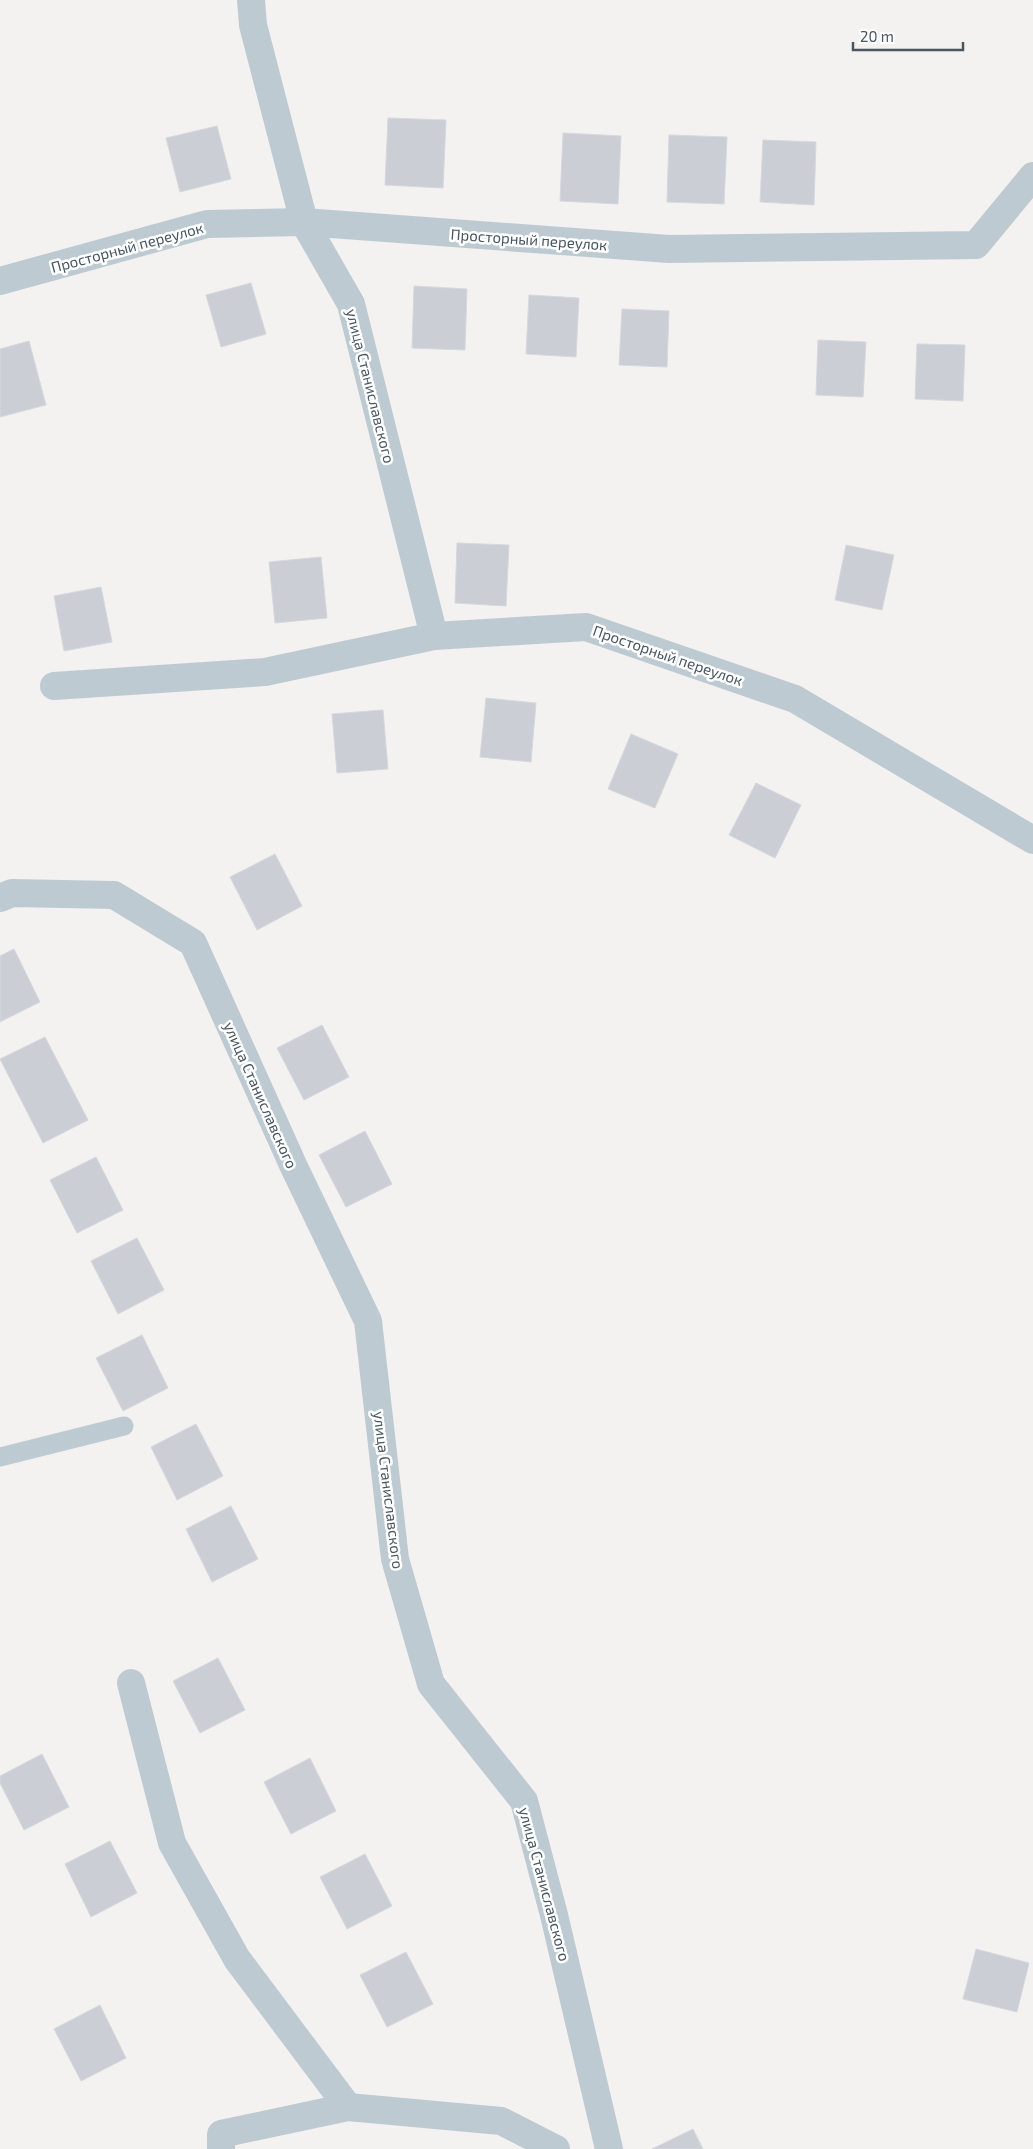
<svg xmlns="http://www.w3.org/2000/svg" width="1033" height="2149" font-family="'Exo 2',sans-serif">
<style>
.building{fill:#cbced4;stroke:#d5d8dd}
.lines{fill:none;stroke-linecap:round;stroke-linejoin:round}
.lane{stroke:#becad2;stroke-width:19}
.street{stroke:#becad2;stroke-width:28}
.labels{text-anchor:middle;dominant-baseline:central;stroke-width:5;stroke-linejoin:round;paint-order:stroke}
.street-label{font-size:15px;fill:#475661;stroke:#fff}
</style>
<rect width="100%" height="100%" fill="#f4f1f1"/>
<g class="building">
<polygon points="388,118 446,120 443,188 385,185"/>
<polygon points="217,126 231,179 180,192 166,138"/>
<polygon points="563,133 621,136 618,204 560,201"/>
<polygon points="669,135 727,137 724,204 667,202"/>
<polygon points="763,140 816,142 814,205 760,202"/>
<polygon points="251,283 266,334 221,347 206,295"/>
<polygon points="414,286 467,289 465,350 412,348"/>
<polygon points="529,295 579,298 576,357 526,354"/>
<polygon points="622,309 669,311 667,367 619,365"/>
<polygon points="818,340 866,342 863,397 816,395"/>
<polygon points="29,341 46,405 0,417 0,349"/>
<polygon points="917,344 965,345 963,401 915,399"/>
<polygon points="457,543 509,545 506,606 455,603"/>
<polygon points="846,545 894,555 882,610 835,600"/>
<polygon points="321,557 327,618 275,623 269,562"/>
<polygon points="101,587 112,642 64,651 54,596"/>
<polygon points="486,698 536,703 531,762 480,757"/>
<polygon points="383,710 388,769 337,773 332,714"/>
<polygon points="631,734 678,754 655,808 608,789"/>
<polygon points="756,783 801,805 775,858 729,835"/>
<polygon points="275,854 302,906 257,930 230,877"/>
<polygon points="14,949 40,1002 0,1022 0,956"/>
<polygon points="322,1025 349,1077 304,1100 277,1048"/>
<polygon points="45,1037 88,1120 43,1143 0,1059"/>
<polygon points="365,1131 392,1184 346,1207 319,1155"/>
<polygon points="96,1157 123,1210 77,1233 50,1180"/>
<polygon points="137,1238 164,1290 118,1314 91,1261"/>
<polygon points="142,1335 168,1388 123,1411 96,1358"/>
<polygon points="196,1424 223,1476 177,1500 151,1447"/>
<polygon points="231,1506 258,1559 212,1582 186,1529"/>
<polygon points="218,1658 245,1710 200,1733 173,1681"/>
<polygon points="42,1754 69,1807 24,1830 0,1783 0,1776"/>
<polygon points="310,1758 336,1811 291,1834 264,1782"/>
<polygon points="110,1841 137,1893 91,1917 65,1864"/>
<polygon points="365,1854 392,1906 347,1929 320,1877"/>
<polygon points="976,1949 1029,1963 1017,2012 963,1999"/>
<polygon points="406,1952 433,2004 387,2027 360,1975"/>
<polygon points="100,2005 126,2058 81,2081 54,2029"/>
<polygon points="693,2129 703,2149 652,2149"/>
</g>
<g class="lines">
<polyline class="lane" points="0,1457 124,1426"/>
<g class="street">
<polyline points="251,0 253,25 304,222 351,304 434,636"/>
<polyline points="0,281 207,224 304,222 669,249 976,245 1033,176"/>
<polyline points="54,686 265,672 434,636 586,627 795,699 1033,840"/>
<polyline points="0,898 12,893 114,895 193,943 294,1167 368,1321 395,1559 431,1684 524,1801 554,1915 609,2149"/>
<polyline points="131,1683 172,1843 237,1959 348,2107"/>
<polyline points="221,2149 221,2134 348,2107 501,2121 556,2149"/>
</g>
</g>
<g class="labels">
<g class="street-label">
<text transform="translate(529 239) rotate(4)">Просторный переулок</text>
<text transform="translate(127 247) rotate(-15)">Просторный переулок</text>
<text transform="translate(371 386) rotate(76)">улица Станиславского</text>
<text transform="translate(668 655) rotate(19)">Просторный переулок</text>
<text transform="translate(261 1095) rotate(66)">улица Станиславского</text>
<text transform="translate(389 1490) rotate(83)">улица Станиславского</text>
<text transform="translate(545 1884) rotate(75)">улица Станиславского</text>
</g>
</g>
<path d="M853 42v8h110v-8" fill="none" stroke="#475661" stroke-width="2.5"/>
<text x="860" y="42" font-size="15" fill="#475661" stroke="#ffffff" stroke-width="4" paint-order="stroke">20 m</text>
</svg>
